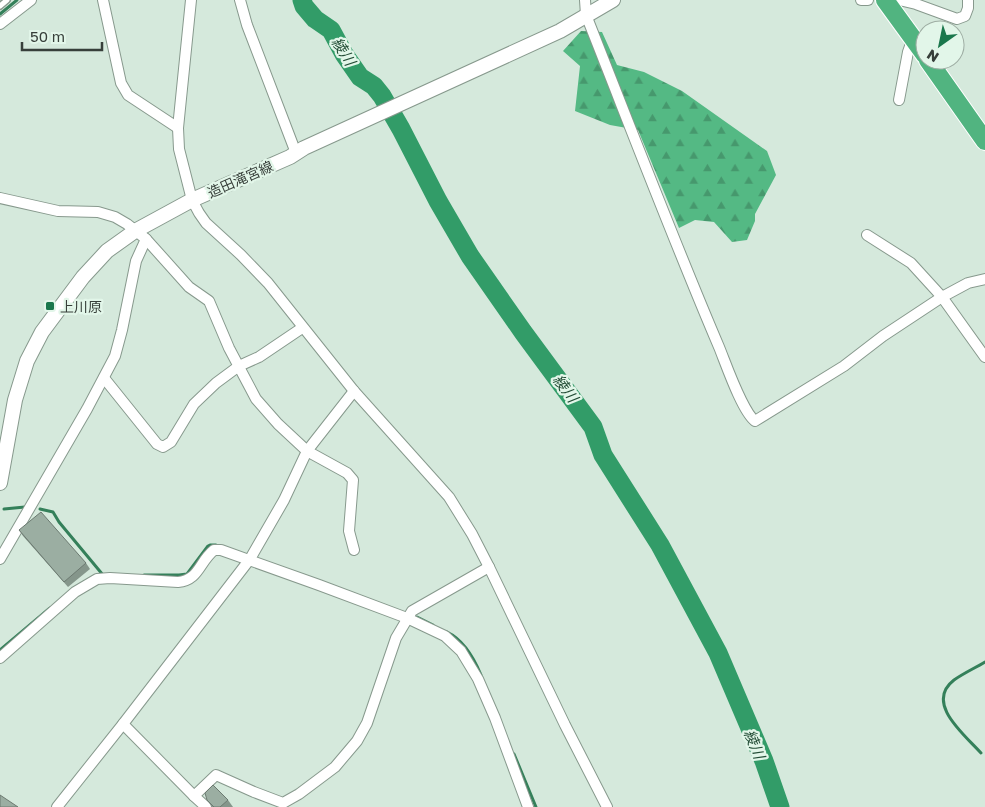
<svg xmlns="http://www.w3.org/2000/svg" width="985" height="807" font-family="'Golos Text','Noto Sans JP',sans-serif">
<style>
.forest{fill:url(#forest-firs)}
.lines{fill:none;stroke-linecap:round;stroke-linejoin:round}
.stream{stroke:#34805a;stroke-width:3}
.river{stroke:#329c68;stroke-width:19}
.lane-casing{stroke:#87998d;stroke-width:8}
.street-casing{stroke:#87998d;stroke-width:12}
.secondary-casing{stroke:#87998d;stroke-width:16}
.highway-casing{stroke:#fff;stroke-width:20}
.lane{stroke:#fff;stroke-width:5}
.street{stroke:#fff;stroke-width:10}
.secondary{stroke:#fff;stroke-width:14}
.highway{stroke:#51b480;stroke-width:18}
.wall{fill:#85968b}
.building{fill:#9baea2;stroke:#6c7a71}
.poi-dot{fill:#1a774c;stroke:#e2f6e9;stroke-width:2}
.labels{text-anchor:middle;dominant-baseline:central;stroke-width:4.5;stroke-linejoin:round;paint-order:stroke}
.street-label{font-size:14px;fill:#373f3a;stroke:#e2f6e9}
.poi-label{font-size:14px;fill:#373f3a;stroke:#e2f6e9;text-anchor:start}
.water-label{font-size:15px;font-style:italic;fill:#234d36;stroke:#e2f6e9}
</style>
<defs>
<pattern id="forest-firs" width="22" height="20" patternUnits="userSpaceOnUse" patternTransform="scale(1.25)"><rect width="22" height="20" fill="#54b984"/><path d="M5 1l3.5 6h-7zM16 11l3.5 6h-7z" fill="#46986d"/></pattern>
</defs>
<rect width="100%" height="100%" fill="#d5e9dc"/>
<polygon class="forest" points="581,31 602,32 617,65 644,72 682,91 767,151 776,175 755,214 755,221 747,240 732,242 714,222 695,220 679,228 638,130 610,125 575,111 580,66 563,51"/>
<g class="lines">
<g class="stream">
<polyline points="0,14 17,0"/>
<polyline points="4,509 25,507"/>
<polyline points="40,509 53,512 59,522 103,575"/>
<polyline points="144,575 179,575 187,574 208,546 210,545 216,545"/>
<polyline points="417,617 433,625"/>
<path d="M447,632C464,640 474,658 481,675"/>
<polyline points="0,650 50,608"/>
<path d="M981,753C965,735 924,703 954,680C964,673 975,668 985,662"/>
<polyline points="514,754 536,807"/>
</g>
<polyline class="river" points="302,0 304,6 315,19 331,30 344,54 360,77 374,86 382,96 401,129 438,201 470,256 523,332 593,427 603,455 660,545 718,653 764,761 780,807"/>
<defs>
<polyline id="lane" points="0,6 7,0"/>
<g id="street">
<polyline points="103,0 121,83 128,95 178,128"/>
<polyline points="191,0 178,128 179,149 192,200 199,213 206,223 241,255 268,283 354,391 449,497 472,534 489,567 565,725 607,807"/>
<polyline points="240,0 247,25 296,153"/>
<path d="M585,0L586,15C630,126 672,237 719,347C726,364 742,411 755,421L844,366L883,336L942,297L968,283L985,279"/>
<polyline points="861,0 868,0"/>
<polyline points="887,2 899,0 916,4 957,19 965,16 968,8 968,0"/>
<polyline points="0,24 31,0"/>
<polyline points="899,100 908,52 913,38"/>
<polyline points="0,198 58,211 98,212 115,217 127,224 146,239 136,261 122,330 115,356 87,409 0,559"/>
<polyline points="867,235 911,263 942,297 985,357"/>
<polyline points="146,239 189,287 209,301 229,348 256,399 278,424 307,451 347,473 353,480 349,531 354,550"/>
<polyline points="104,378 157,444 163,447 171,442 194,404 216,383 239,366 259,357 302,328"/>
<path d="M0,658L75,592L97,579L110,578L178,582C199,580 199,562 214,550H221L319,585L407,618L445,636L461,651L478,679L495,718L528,807"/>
<polyline points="123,724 250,559 284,500 307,451 354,391"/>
<polyline points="194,796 206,807"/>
<polyline points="57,807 123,724 194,796 216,775 254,792 283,803 299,794 335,767 357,741 367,723 396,638 412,611 489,567"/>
</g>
<polyline id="secondary" points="0,483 15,400 27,361 42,332 83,277 107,251 135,231 192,200 290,157 304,148 560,31 613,0"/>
<g id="highway">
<polyline points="885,0 925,55"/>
<polyline points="928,60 985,141"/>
</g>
</defs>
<use href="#lane" class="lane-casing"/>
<use href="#street" class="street-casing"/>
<use href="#secondary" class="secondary-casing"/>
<use href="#highway" class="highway-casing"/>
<use href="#lane" class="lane"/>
<use href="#street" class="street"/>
<use href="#secondary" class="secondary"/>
<use href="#highway" class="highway"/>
</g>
<g class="wall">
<polygon points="19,530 86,563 90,569 68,587 23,536"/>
<polygon points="207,800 228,800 233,807 212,807"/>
</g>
<g class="building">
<polygon points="41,512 86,563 64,582 19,530"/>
<polygon points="213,785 228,800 220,807 214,807 207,800 205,793"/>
<polygon points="0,795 18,807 0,807"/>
</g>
<rect class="poi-dot" x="45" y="301" width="10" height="10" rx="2.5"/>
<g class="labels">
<g class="street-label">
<text transform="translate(240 179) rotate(-24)">造田滝宮線</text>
</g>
<g class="poi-label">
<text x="60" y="306">上川原</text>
</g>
<g class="water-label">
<text transform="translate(344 51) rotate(58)">綾川</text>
<text transform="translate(566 388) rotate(54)">綾川</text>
<text transform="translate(755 744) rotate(68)">綾川</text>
</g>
</g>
<g transform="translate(940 45) rotate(213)"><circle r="24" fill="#e2f6e9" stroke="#9eada3"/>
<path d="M0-4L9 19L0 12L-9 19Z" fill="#1a774c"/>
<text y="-8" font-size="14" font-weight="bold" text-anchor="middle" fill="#373f3a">N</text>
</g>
<path d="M22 42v8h80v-8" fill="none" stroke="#373f3a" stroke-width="2.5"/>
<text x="30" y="42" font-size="15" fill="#373f3a" stroke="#e2f6e9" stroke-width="4" paint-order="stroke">50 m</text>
</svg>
